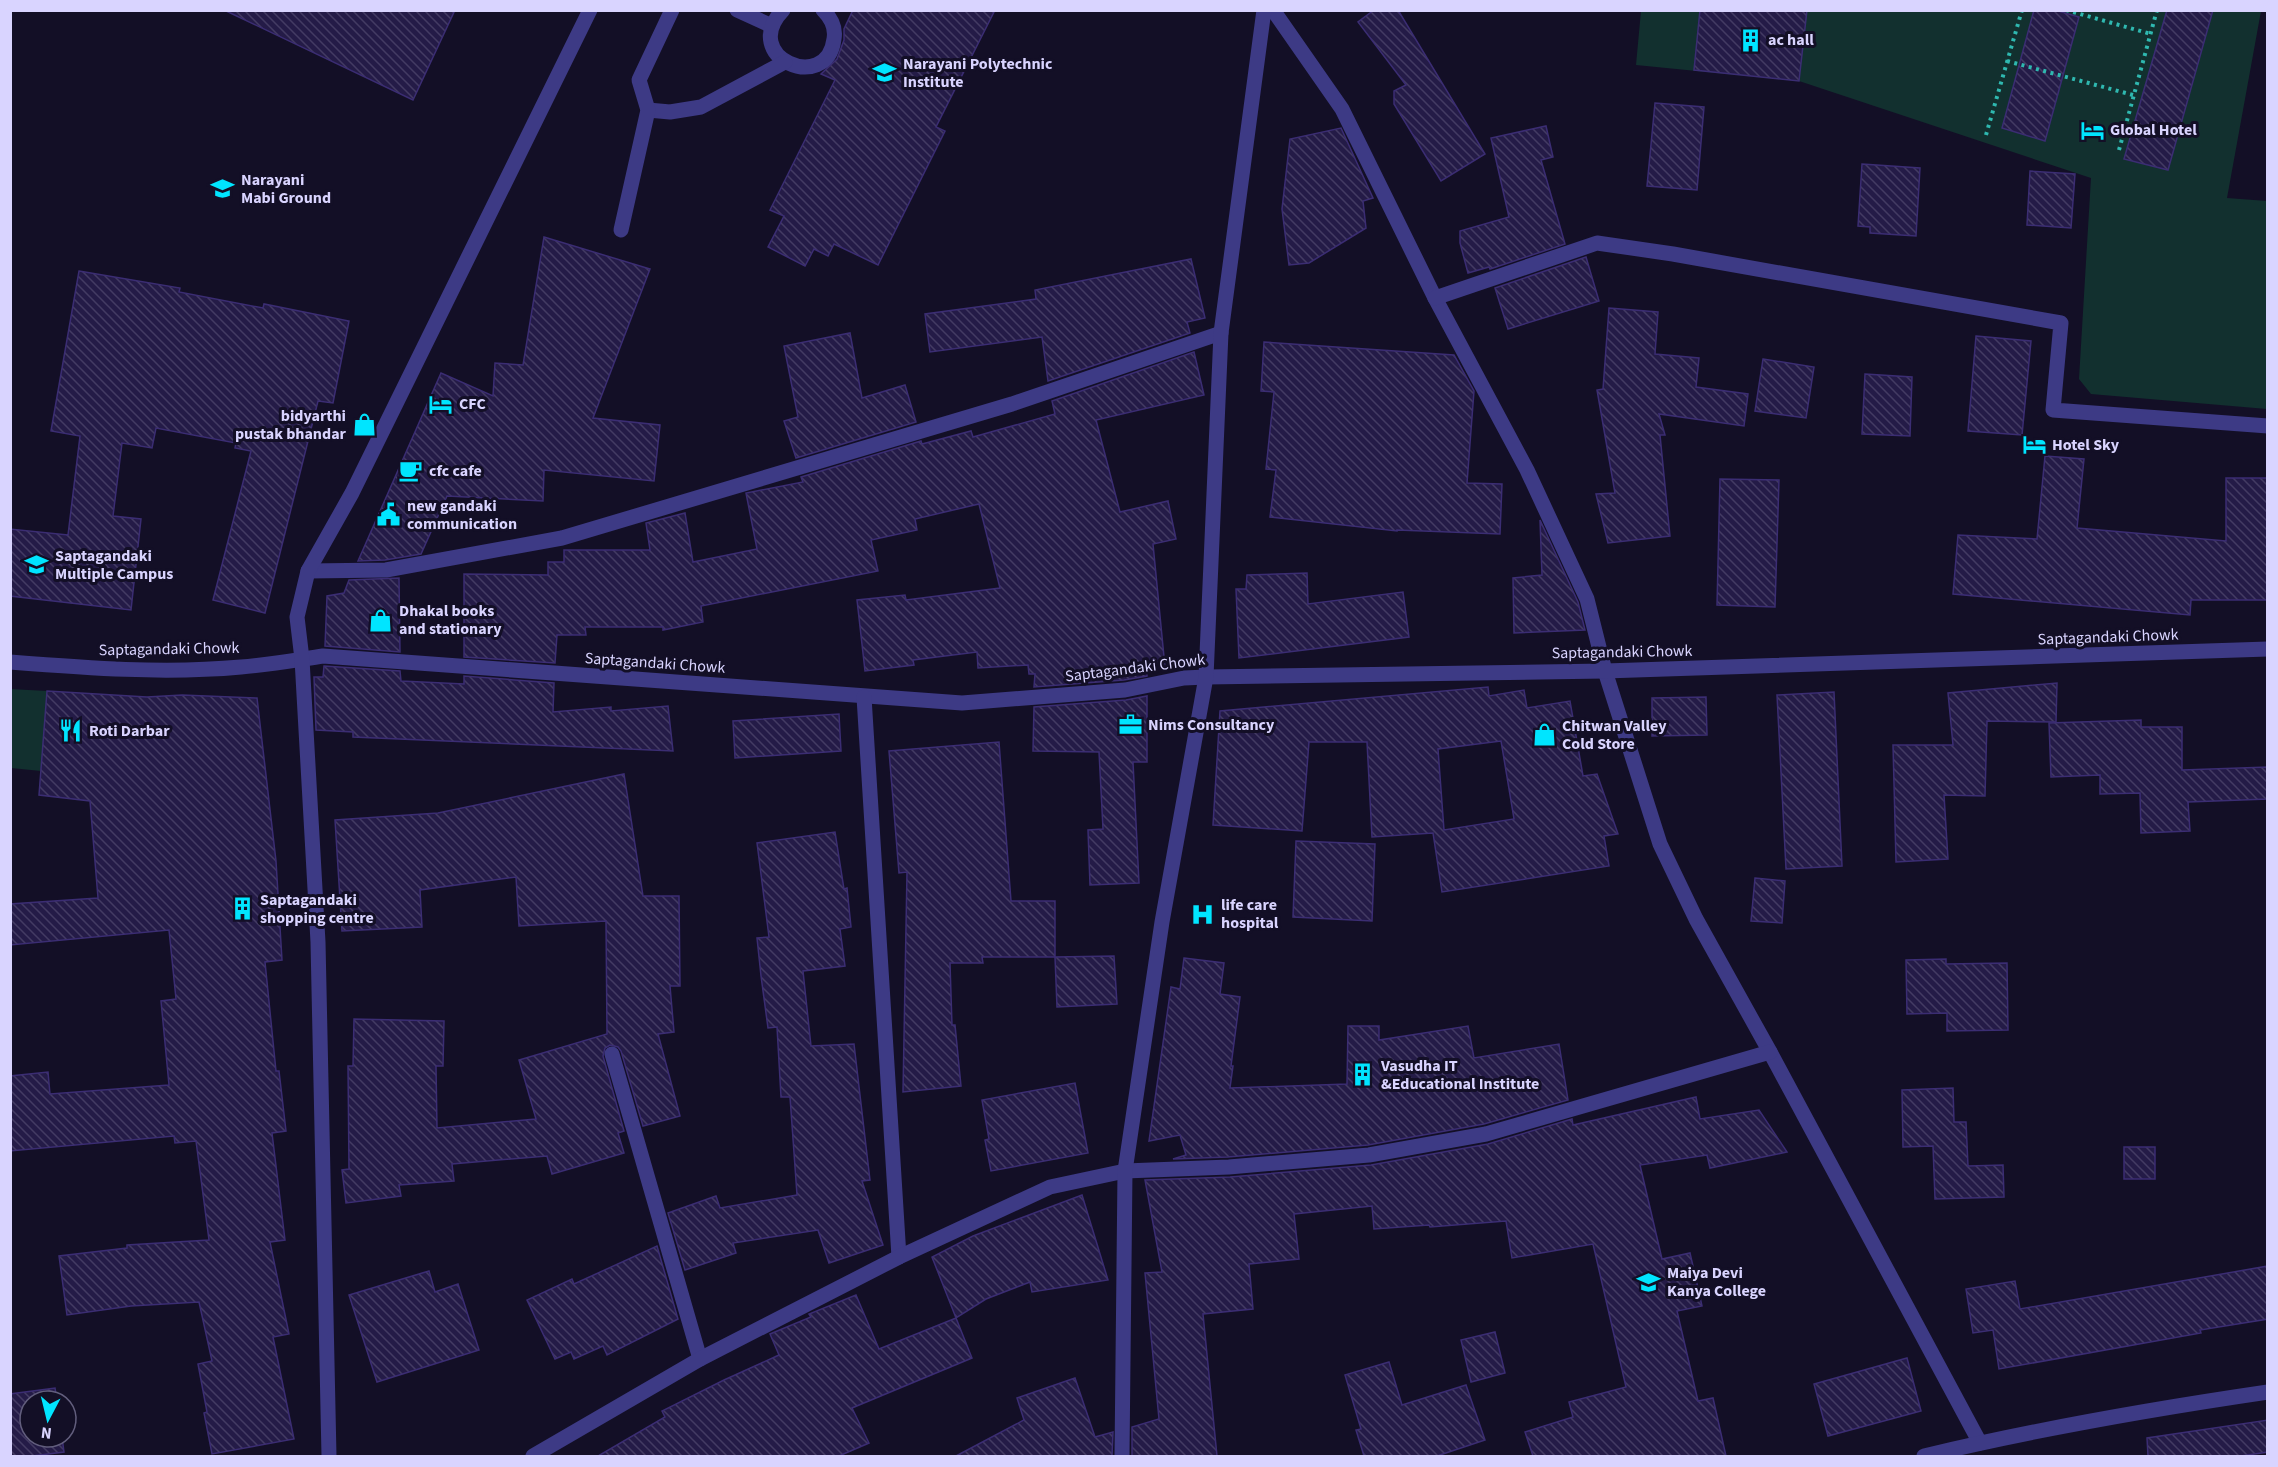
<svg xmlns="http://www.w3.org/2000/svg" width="2278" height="1467" font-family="'Source Sans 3',sans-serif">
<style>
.green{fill:#12302f}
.building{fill:url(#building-back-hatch);stroke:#3b2d73;stroke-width:1.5;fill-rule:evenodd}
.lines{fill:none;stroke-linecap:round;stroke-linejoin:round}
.path{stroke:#2fb8b0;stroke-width:4;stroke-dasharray:3 4.5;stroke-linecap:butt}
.service{stroke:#3d3a85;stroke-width:15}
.minor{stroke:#3d3a85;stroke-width:15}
.labels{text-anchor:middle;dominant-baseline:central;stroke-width:6;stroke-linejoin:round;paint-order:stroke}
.poi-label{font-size:16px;font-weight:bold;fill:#d9d4ff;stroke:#130f26;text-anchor:start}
.street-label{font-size:16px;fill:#d9d4ff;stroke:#130f26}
</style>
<defs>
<pattern id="building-back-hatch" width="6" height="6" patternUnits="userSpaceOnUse" patternTransform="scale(1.5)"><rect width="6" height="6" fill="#241b47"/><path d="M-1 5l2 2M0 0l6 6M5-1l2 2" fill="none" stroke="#433b63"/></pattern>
</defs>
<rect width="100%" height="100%" fill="#130f26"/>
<g class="green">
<polygon points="1641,11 2261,11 2227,198 2267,201 2267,409 2091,394 2079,379 2091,178 1799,81 1636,65"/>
<polygon points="10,689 47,691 41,771 11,768"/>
</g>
<g class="building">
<polygon points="224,10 455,10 413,100"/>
<polygon points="853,10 995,10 936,127 945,131 878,265 834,244 828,256 814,249 805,266 768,247 784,216 770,210 835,80 821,74 837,59 844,40 844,29"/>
<polygon points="1374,10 1398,10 1485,154 1441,181 1394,104 1394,91 1406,85 1358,22"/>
<polygon points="1700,10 1807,10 1799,81 1694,70"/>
<polygon points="2034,10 2055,10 2079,17 2045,141 2002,128"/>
<polygon points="2167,10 2213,10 2168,170 2124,159"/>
<polygon points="1655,103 1704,107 1697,190 1647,186"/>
<polygon points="1546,126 1553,157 1541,160 1565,244 1490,269 1489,267 1468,273 1460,243 1460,231 1509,217 1491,138"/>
<polygon points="1341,128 1373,198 1363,201 1366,228 1309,263 1289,265 1282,209 1290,139"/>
<polygon points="1862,164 1920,168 1916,236 1870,233 1870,227 1858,226"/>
<polygon points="2030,171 2075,174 2071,228 2027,225"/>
<polygon points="544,237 650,269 593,418 660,425 654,481 544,470 543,501 447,496 421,554 385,560 358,561 441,373 493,396 495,363 523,365"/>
<polygon points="1586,257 1599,301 1508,329 1495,288"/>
<polygon points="1191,259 1205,318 1187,322 1190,333 1048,381 1042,337 930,352 925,314 1036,299 1035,290"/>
<polygon points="79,271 180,288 179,292 263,308 264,304 349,321 333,403 318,401 265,613 213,600 251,451 235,448 236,443 156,428 152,448 122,443 113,516 141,519 131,610 10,596 10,529 68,535 80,436 51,431"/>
<polygon points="1609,308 1658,312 1655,354 1699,358 1696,387 1748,394 1744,426 1659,414 1665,435 1660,435 1670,536 1608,543 1596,494 1615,493 1597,390 1603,389"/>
<polygon points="850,333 862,398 905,385 916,422 796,458 784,421 798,417 784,346"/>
<polygon points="1976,336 2031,341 2022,435 1968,431"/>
<polygon points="1264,342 1454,355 1474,391 1467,483 1502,484 1500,534 1397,530 1397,531 1270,517 1276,470 1266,469 1274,392 1261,391"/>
<polygon points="1194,352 1204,395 1096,420 1120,512 1168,501 1176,539 1153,544 1165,667 1147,668 1147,676 1124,680 1034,687 1035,674 1029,674 1028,665 978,668 977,652 913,660 914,665 865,671 857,600 905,595 906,600 1000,588 979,504 915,519 917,530 871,540 878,571 701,606 703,622 663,630 663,627 585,627 586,635 557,635 555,663 464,657 464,574 548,575 548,562 564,562 564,550 650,550 646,523 685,513 693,562 757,549 746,493 803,482 801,477 921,441 922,444 971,431 973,437 1055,414 1052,401"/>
<polygon points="1763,359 1814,367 1806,418 1755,411"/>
<polygon points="1865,374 1912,377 1910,436 1862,434"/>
<polygon points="2045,456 2084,459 2077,528 2226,541 2226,478 2268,478 2268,600 2191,600 2190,615 1953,594 1958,535 2037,539"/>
<polygon points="1720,479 1779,480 1775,607 1717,605"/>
<polygon points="1540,520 1578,602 1585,630 1514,633 1513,578 1542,575"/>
<polygon points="1307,573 1308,604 1403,592 1409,637 1239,658 1236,589 1246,589 1247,575"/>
<polygon points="399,578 400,652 325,646 327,596 344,593 349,580"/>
<polygon points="324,666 400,671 401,681 464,684 464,676 554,683 553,712 611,707 611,711 668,706 673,751 353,737 353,732 316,730 314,677 323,677"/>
<polygon points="2057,683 2056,722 1987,721 1985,796 1944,795 1948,859 1896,862 1893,745 1953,745 1948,693"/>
<path d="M1488,687L1489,696L1524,690L1527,708L1570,701L1583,776L1597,774L1618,834L1604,836L1609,866L1442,892L1433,833L1372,837L1367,742H1309L1302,831L1213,825L1220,711ZM1501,741L1514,819L1444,830L1438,749Z"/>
<polygon points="47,691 147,697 182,695 257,698 276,861 282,960 265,962 276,1071 279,1071 286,1131 272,1133 285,1240 270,1242 289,1334 273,1337 294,1439 212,1454 204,1413 207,1412 198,1364 212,1361 199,1302 131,1306 67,1315 59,1256 127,1248 127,1245 209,1240 196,1141 175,1143 174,1136 10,1151 10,1076 48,1072 50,1094 169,1085 161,1001 176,999 169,930 10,945 10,904 98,898 90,801 39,795"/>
<polygon points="1834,692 1842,866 1786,869 1777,695"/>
<polygon points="1147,696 1147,762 1133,762 1139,883 1090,885 1088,830 1103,829 1099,752 1033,751 1034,707 1126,700"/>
<polygon points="1706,697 1707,735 1652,736 1652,698"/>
<polygon points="839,714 841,751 735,758 733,721"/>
<polygon points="2141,720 2141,727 2182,727 2182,770 2268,767 2268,799 2188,802 2190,831 2141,833 2140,793 2100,794 2100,775 2051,777 2049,723"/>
<polygon points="999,742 1011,901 1055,901 1055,957 982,957 983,963 950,963 952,1025 955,1025 961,1086 903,1092 907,872 899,873 889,751"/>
<polygon points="624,774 643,896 679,896 680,986 670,986 674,1032 658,1034 680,1116 643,1126 621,1051 618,1047 610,1045 605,1048 603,1056 624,1131 618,1133 624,1153 552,1174 547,1156 452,1164 454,1181 399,1185 401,1196 346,1203 342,1170 349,1169 348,1066 353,1066 354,1019 444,1021 443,1066 436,1066 437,1128 536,1119 519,1060 607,1034 606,921 519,926 516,877 420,890 422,927 342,931 335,820 438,813"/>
<polygon points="835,832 844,889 847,888 851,927 840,929 845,966 803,971 811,1046 854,1044 870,1180 862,1181 883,1245 829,1263 818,1230 733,1243 736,1253 685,1270 668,1213 716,1196 720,1208 797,1195 790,1097 781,1097 777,1027 768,1028 761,976 757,938 769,937 757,843"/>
<polygon points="1296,841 1375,844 1372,921 1293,917"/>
<polygon points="1755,878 1785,881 1782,923 1751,921"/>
<polygon points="1114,956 1117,1004 1057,1007 1055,957"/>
<polygon points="1184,958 1224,963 1220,994 1240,997 1231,1066 1233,1066 1230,1088 1347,1084 1348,1026 1379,1026 1379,1040 1468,1026 1474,1058 1559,1044 1568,1100 1484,1124 1368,1145 1228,1157 1173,1159 1186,1155 1180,1135 1149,1141 1171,987 1180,989"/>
<polygon points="1946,959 1946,964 2007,963 2008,1030 1947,1031 1947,1013 1907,1014 1906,960"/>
<polygon points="1075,1083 1088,1153 991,1171 985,1140 989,1139 982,1100"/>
<polygon points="1953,1088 1954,1122 1966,1122 1968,1166 2003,1165 2004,1197 1935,1199 1933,1146 1903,1147 1902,1090"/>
<polygon points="1696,1097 1700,1119 1759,1110 1787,1152 1710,1168 1707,1155 1640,1165 1662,1259 1690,1253 1702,1306 1677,1311 1698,1401 1713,1398 1726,1456 1533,1456 1525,1432 1573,1417 1569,1402 1626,1387 1593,1244 1512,1258 1506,1221 1430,1227 1429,1225 1374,1229 1372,1206 1294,1214 1299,1259 1249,1264 1253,1309 1203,1314 1217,1456 1132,1456 1132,1427 1159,1419 1145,1273 1162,1272 1145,1180 1230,1177 1371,1165 1488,1144 1572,1119 1573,1125"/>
<rect x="2124" y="1147" width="31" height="32"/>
<polygon points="1082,1195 1108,1280 1032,1292 1030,1282 986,1299 956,1318 932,1257 973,1236"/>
<polygon points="657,1246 678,1319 607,1355 603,1346 574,1359 571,1352 555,1359 527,1300 572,1279 574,1284"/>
<polygon points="2268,1266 2268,1319 2200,1330 2201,1333 1999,1369 1993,1330 1973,1333 1966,1289 2015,1281 2020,1309"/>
<polygon points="429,1271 435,1292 458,1284 479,1350 377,1382 349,1295"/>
<polygon points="856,1295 879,1349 956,1318 972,1358 852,1408 869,1443 839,1456 598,1456 665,1417 662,1411 724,1380 779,1355 770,1334 811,1317 809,1314"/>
<polygon points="1495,1332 1505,1373 1471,1382 1461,1340"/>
<polygon points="1907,1358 1921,1411 1828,1436 1814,1384"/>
<polygon points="1389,1362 1402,1405 1466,1385 1485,1440 1437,1456 1364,1456 1356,1430 1361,1429 1345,1375"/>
<polygon points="1075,1378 1095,1437 1113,1432 1112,1456 956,1456 1024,1420 1017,1398"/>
<polygon points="55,1388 57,1401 30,1401 30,1437 62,1437 64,1452 32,1456 10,1456 10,1394"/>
<polygon points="2268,1420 2268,1452 2241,1456 2148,1456 2147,1438"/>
</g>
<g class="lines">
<g class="path">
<polyline points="2066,10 2151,34"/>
<polyline points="2007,61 2133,95"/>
<polyline points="1986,135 2022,10"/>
<polyline points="2119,150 2157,10"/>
</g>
<g class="service">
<polyline points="737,10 772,26"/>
<path d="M783,10C738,57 827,95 834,39C836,28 831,18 823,10"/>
<polyline points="648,110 670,112 701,107 785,62"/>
<polyline points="621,230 648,110 639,80 672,10"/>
<polyline points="308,571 386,570 562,538 1012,404 1221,333"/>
<polyline points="612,1054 700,1359"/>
</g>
<g class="minor">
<polyline points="1273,10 1342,109 1435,298 1527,470 1587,599 1605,671 1660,844 1696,919 1770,1052 1980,1443"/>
<polyline points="1435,298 1597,243 1673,254 2061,323 2053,410 2268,426"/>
<path d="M10,662C87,668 164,674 241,667C268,665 296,660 323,656L962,703L1125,690L1184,678L1206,677L1605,671L2268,649"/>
<polyline points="864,697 899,1257"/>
<polyline points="329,1456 318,942 302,659 297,617 308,571 352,493 590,10"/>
<polyline points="533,1456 700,1359 899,1257 1050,1187 1125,1171 1229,1167 1369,1155 1486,1134 1770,1052"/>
<polyline points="1122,1456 1125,1171 1162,922 1206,677 1221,333 1264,10"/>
<path d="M1924,1456C2037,1429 2152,1409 2268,1392"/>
</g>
</g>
<defs>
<symbol id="building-bare" viewBox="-9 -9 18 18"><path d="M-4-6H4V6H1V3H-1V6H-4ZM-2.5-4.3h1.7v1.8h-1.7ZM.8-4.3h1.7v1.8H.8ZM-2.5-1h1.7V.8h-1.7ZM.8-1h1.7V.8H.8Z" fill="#00e5ff" stroke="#130f26" stroke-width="2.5" paint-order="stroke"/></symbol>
<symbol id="school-bare" viewBox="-9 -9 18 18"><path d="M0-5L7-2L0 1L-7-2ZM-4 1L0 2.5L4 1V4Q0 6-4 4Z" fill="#00e5ff" stroke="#130f26" stroke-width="2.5" paint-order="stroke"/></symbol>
<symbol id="hotel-bare" viewBox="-9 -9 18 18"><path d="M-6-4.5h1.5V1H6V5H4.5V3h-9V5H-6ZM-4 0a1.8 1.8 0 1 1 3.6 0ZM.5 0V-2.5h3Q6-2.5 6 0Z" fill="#00e5ff" stroke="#130f26" stroke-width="2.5" paint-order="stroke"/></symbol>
<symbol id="shop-bare" viewBox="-9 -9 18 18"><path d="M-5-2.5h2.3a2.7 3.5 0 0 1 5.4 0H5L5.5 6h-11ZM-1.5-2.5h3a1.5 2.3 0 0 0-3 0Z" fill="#00e5ff" stroke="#130f26" stroke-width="2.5" paint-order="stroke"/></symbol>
<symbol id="cafe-bare" viewBox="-9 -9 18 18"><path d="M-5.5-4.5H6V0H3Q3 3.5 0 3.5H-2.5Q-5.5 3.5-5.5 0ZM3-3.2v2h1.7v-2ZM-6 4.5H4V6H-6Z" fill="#00e5ff" stroke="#130f26" stroke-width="2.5" paint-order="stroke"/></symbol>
<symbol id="civic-bare" viewBox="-9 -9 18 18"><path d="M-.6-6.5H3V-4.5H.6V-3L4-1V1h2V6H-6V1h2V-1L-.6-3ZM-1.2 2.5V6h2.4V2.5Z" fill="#00e5ff" stroke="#130f26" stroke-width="2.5" paint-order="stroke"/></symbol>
<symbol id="office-bare" viewBox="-9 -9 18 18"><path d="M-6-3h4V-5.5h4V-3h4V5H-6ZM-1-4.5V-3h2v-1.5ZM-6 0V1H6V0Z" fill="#00e5ff" stroke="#130f26" stroke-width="2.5" paint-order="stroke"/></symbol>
<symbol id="restaurant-bare" viewBox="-9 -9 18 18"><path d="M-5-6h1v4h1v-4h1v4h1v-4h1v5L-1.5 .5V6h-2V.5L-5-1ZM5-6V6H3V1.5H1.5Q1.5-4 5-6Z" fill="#00e5ff" stroke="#130f26" stroke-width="2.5" paint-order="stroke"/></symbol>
<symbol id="hospital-bare" viewBox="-9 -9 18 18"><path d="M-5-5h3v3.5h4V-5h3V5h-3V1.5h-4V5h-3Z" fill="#00e5ff" stroke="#130f26" stroke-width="2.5" paint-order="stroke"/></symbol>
</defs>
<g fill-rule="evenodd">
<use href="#building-bare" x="1734" y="24" width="33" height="33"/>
<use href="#school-bare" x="868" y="56" width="33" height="33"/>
<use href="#hotel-bare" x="2076" y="114" width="33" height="33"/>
<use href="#school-bare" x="206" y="172" width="33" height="33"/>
<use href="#hotel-bare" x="424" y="388" width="33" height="33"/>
<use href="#shop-bare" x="348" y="408" width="33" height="33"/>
<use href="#hotel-bare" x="2018" y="428" width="33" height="33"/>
<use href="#cafe-bare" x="394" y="454" width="33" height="33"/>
<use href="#civic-bare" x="372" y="498" width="33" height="33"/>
<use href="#school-bare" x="20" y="548" width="33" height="33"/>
<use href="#shop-bare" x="364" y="604" width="33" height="33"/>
<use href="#office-bare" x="1114" y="708" width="33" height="33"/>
<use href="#restaurant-bare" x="54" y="714" width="33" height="33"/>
<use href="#shop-bare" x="1528" y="718" width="33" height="33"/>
<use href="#building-bare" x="226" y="892" width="33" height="33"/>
<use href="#hospital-bare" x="1186" y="898" width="33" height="33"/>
<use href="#building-bare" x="1346" y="1058" width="33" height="33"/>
<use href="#school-bare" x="1632" y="1266" width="33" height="33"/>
</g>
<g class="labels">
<g class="poi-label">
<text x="1768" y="40">ac hall</text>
<text x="903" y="64">Narayani Polytechnic<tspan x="903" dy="18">Institute</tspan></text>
<text x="2110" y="130">Global Hotel</text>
<text x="241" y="180">Narayani<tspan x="241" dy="18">Mabi Ground</tspan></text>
<text x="459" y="404">CFC</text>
<text x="346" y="416" text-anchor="end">bidyarthi<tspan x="346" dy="18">pustak bhandar</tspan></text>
<text x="2052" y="445">Hotel Sky</text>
<text x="429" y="471">cfc cafe</text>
<text x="407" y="506">new gandaki<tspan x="407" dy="18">communication</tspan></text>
<text x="55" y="556">Saptagandaki<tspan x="55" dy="18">Multiple Campus</tspan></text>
<text x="399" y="611">Dhakal books<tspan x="399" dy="18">and stationary</tspan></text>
<text x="1148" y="725">Nims Consultancy</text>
<text x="1562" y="726">Chitwan Valley<tspan x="1562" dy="18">Cold Store</tspan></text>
<text x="89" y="731">Roti Darbar</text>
<text x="260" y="900">Saptagandaki<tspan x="260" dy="18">shopping centre</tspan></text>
<text x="1221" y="905">life care<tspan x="1221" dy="18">hospital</tspan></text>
<text x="1381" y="1066">Vasudha IT<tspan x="1381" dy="18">&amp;Educational Institute</tspan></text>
<text x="1667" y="1273">Maiya Devi<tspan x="1667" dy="18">Kanya College</tspan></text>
</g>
<g class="street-label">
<text transform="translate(2108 637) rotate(-2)">Saptagandaki Chowk</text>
<text transform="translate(169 649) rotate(-1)">Saptagandaki Chowk</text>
<text transform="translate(1622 652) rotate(-1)">Saptagandaki Chowk</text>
<text transform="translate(655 663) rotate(4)">Saptagandaki Chowk</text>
<text transform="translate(1135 668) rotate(-7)">Saptagandaki Chowk</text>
</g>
</g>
<rect width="2278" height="1467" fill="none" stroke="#d9d4ff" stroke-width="24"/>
<g transform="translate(48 1419) rotate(187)"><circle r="28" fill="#130f26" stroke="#625e7d" stroke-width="1.5"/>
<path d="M0-4.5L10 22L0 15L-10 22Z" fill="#00e5ff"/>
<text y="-9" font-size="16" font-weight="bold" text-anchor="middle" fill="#d9d4ff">N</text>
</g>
</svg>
